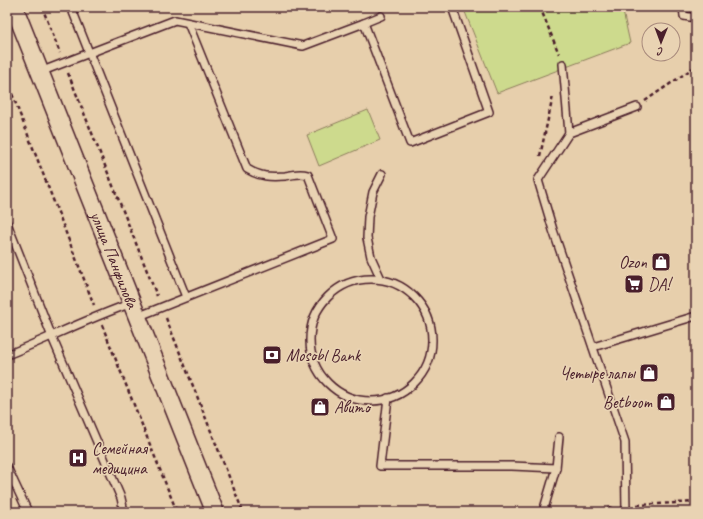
<svg xmlns="http://www.w3.org/2000/svg" width="703" height="519" font-family="Caveat,sans-serif">
<style>
.green{fill:#cdda8d;stroke:#8c7c5c}
.lines{fill:none;stroke-linecap:round;stroke-linejoin:round}
.service-casing{stroke:#4a1f2b;stroke-width:10}
.tertiary-casing{stroke:#4a1f2b;stroke-width:20}
.path{stroke:#4a1f2b;stroke-width:2.5;stroke-dasharray:4 3;stroke-linecap:butt}
.service{stroke:#e9d3b3;stroke-width:7}
.tertiary{stroke:#e9d3b3;stroke-width:17}
.labels{text-anchor:middle;dominant-baseline:central;stroke-width:3.5;stroke-linejoin:round;paint-order:stroke}
.street-label{font-size:17px;fill:#4a1f2b;stroke:#e9d3b3}
.poi-label{font-size:17px;fill:#4a1f2b;stroke:#e9d3b3;text-anchor:start}
</style>
<rect width="100%" height="100%" fill="#e7cfac"/>
<filter id="ink" filterUnits="userSpaceOnUse"><feTurbulence type="fractalNoise" baseFrequency=".025" numOctaves="2"/><feDisplacementMap in="SourceGraphic" scale="8" xChannelSelector="R" yChannelSelector="G"/><feConvolveMatrix kernelMatrix="1 2 1 2 8 2 1 2 1" color-interpolation-filters="sRGB"/></filter>
<g filter="url(#ink)">
<g class="green">
<polygon points="463,7 622,7 630,43 497,93"/>
<polygon points="368,110 380,140 319,166 307,135"/>
</g>
<g class="lines">
<defs>
<g id="service">
<polyline points="71,7 186,297"/>
<polyline points="683,7 684,16 696,18"/>
<polyline points="364,23 381,16"/>
<polyline points="563,64 569,133 538,180 553,230 625,442 626,512"/>
<polyline points="40,72 175,20 303,46 364,23 410,143 489,112 452,7"/>
<polyline points="569,133 637,107"/>
<polyline points="7,223 52,337 121,498 124,512"/>
<polyline points="381,279 371,257 367,238 368,217 373,192 382,174"/>
<circle cx="371" cy="340" r="61"/>
<path d="M137,317L333,239L308,175C298,172 295,175 285,176C270,177 260,177 247,169L188,23"/>
<polyline points="593,347 696,316"/>
<path d="M7,355C49,338 89,318 132,303"/>
<polyline points="388,398 380,466 512,466 556,468"/>
<polyline points="7,467 28,512"/>
<polyline points="543,512 556,468 559,437"/>
</g>
<g id="tertiary">
<path id="s1" d="M14,7L215,512"/>
</g>
</defs>
<use href="#service" class="service-casing"/>
<use href="#tertiary" class="tertiary-casing"/>
<g class="path">
<polyline points="42,7 60,53"/>
<polyline points="540,7 559,54"/>
<polyline points="68,73 157,296"/>
<polyline points="7,81 94,305"/>
<polyline points="645,101 696,66"/>
<polyline points="540,156 553,96"/>
<polyline points="166,318 243,512"/>
<polyline points="102,325 177,512"/>
<polyline points="637,505 696,502"/>
<polyline points="587,512 614,507"/>
</g>
<use href="#service" class="service"/>
<use href="#tertiary" class="tertiary"/>
</g>
</g>
<defs>
<symbol id="shop-square" viewBox="-11 -11 22 22"><rect x="-9" y="-9" width="18" height="18" rx="4" fill="#4a1f2b" stroke="#e9d3b3"/><path d="M-5-2.5h2.3a2.7 3.5 0 0 1 5.4 0H5L5.5 6h-11ZM-1.5-2.5h3a1.5 2.3 0 0 0-3 0Z" fill="#fff"/></symbol>
<symbol id="supermarket-square" viewBox="-11 -11 22 22"><rect x="-9" y="-9" width="18" height="18" rx="4" fill="#4a1f2b" stroke="#e9d3b3"/><path d="M-6-5.5h2.5l.6 2H6L4.5 2H-2.5L-4.4-4H-6ZM-1.5 3.2a1.3 1.3 0 1 0 .1 0ZM3 3.2a1.3 1.3 0 1 0 .1 0Z" fill="#fff"/></symbol>
<symbol id="bank-square" viewBox="-11 -11 22 22"><rect x="-9" y="-9" width="18" height="18" rx="4" fill="#4a1f2b" stroke="#e9d3b3"/><path d="M-6-4H6V4H-6ZM0-2.3a2.3 2.3 0 1 0 0 4.6a2.3 2.3 0 1 0 0-4.6Z" fill="#fff"/></symbol>
<symbol id="hospital-square" viewBox="-11 -11 22 22"><rect x="-9" y="-9" width="18" height="18" rx="4" fill="#4a1f2b" stroke="#e9d3b3"/><path d="M-5-5h3v3.5h4V-5h3V5h-3V1.5h-4V5h-3Z" fill="#fff"/></symbol>
</defs>
<g fill-rule="evenodd">
<use href="#shop-square" x="650" y="251" width="22" height="22"/>
<use href="#supermarket-square" x="623" y="273" width="22" height="22"/>
<use href="#bank-square" x="261" y="344" width="22" height="22"/>
<use href="#shop-square" x="638" y="362" width="22" height="22"/>
<use href="#shop-square" x="655" y="391" width="22" height="22"/>
<use href="#shop-square" x="309" y="396" width="22" height="22"/>
<use href="#hospital-square" x="67" y="447" width="22" height="22"/>
</g>
<g class="labels">
<g class="street-label">
<text stroke="none"><textPath href="#s1" startOffset="272">улица Панфилова</textPath></text>
</g>
<g class="poi-label">
<text x="647" y="262" text-anchor="end">Ozon</text>
<text x="648" y="284">DA!</text>
<text x="286" y="355">Mosobl Bank</text>
<text x="635" y="373" text-anchor="end">Четыре лапы</text>
<text x="652" y="402" text-anchor="end">Betboom</text>
<text x="334" y="407">Авито</text>
<text x="92" y="448">Семейная<tspan x="92" dy="20">медицина</tspan></text>
</g>
</g>
<rect width="703" height="519" fill="none" stroke="#e9d3b3" stroke-width="24"/>
<rect x="12" y="12" width="679" height="495" fill="none" stroke="#4a1f2b" stroke-width="1.5" filter="url(#ink)"/>
<g transform="translate(661 42) rotate(181)"><circle r="19" fill="#e9d3b3" stroke="#a98b7d"/>
<path d="M0-3L7 15L0 10L-7 15Z" fill="#4a1f2b"/>
<text y="-6" font-size="11" font-weight="bold" text-anchor="middle" fill="#4a1f2b">С</text>
</g>
</svg>
